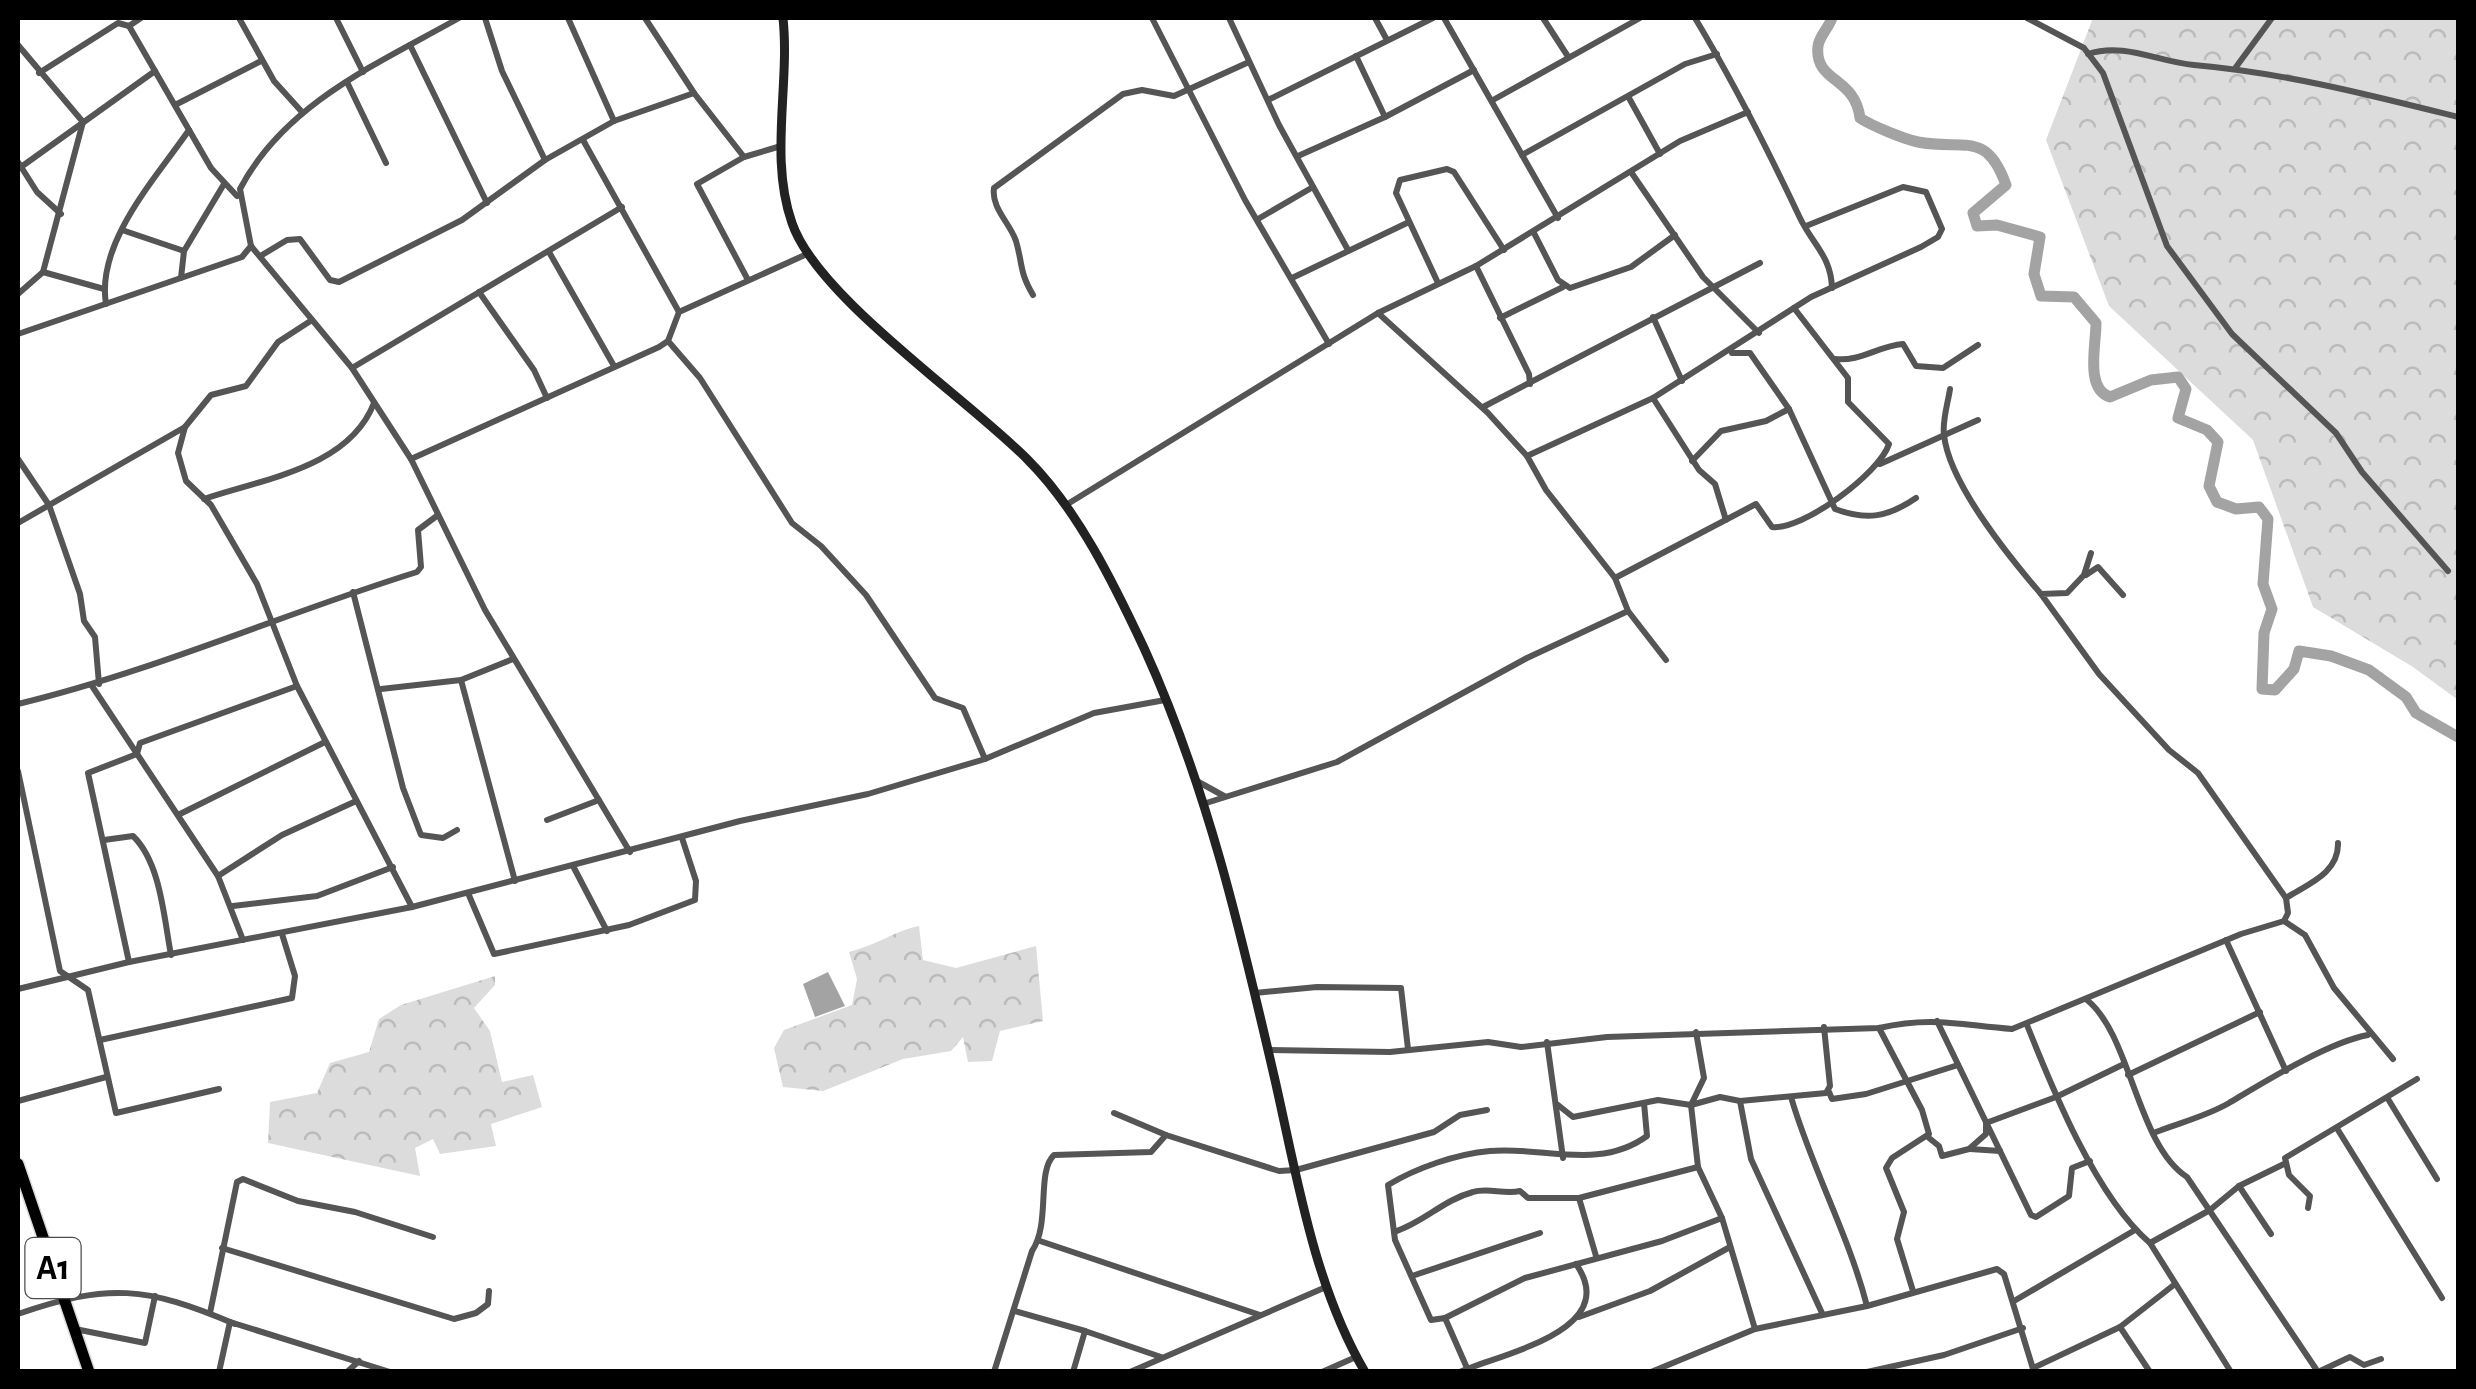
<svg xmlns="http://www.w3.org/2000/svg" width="2476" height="1389" font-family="'Alegreya Sans',sans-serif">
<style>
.forest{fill:url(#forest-crowns)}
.water{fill:#a3a3a3}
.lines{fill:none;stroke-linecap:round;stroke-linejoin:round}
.river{stroke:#a3a3a3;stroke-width:11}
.trunk-casing{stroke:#dbdbdb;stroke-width:14}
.minor{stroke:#555;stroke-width:6}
.secondary{stroke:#222;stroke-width:9}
.trunk{stroke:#000;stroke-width:11}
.labels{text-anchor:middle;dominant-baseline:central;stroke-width:9;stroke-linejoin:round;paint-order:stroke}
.shield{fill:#fff;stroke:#4c4c4c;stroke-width:2.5}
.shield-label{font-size:35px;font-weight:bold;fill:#000}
</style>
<defs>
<pattern id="forest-crowns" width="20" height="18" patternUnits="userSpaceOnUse" patternTransform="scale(2.5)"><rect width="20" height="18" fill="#dcdcdc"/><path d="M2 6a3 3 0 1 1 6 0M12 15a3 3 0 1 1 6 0" fill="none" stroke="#bbb"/></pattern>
</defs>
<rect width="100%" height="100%" fill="#fff"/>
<g class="forest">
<polygon points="2093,18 2458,18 2458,700 2413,667 2313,607 2253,440 2109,306 2046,140"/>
<path d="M919,926L923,960L956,968L1036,946L1043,1021L1000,1031L992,1061L968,1062L963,1037L951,1051L903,1059L823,1091L783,1087L774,1048L784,1030L852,1005L857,979L849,952C875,946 894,931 919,926Z"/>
<polygon points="495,976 495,985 474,1008 490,1031 502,1082 533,1075 542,1107 491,1124 496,1146 440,1154 433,1139 415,1148 420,1176 268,1143 270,1102 317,1093 330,1063 369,1052 379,1019 401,1005"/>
</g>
<polygon class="water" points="828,972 845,1006 815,1017 803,984"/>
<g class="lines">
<path class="river" d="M1832,18C1829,27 1819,37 1818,46C1814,83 1855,76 1860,118C1872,126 1904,139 1918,142C1963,151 1986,129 2006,185L1973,213L1977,226L1997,225L2040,237L2034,274L2041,296L2074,297L2096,323C2096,346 2085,389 2110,397L2151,380L2178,377L2186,389L2178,418L2207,430L2218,442L2209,486L2217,502L2236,509L2259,507L2268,519L2263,584L2272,609L2264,633L2262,689L2275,690L2294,669L2299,651L2331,656L2369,670L2406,697L2416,713L2458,737"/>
<defs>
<polyline id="trunk" points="18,1164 89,1372"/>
</defs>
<use href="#trunk" class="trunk-casing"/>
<g class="minor">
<polyline points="141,18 129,26 211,168 237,196"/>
<polyline points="239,18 274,81 302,112"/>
<polyline points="336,18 363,72"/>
<polyline points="485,18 502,71 545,160"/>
<polyline points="568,18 614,121"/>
<polyline points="645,18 694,93 744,157"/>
<polyline points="1152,18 1245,200 1329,344"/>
<polyline points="1229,18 1279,125 1348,250"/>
<polyline points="1375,18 1387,40"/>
<polyline points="1444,18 1558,218"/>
<polyline points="1543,18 1567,55"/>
<path d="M1695,18C1734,83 1768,150 1800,218C1813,245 1831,256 1832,288"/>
<polyline points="2027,18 2084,48 2103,73 2167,246 2232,334 2336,433 2362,472 2448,571"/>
<polyline points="18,45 83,122 43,272 18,294"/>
<polyline points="410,45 487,203"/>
<path d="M2088,54C2124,42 2158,62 2194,65C2285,73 2370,95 2458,117"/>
<polyline points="2236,67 2272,18"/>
<polyline points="39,73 118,23 129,26"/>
<polyline points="347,82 386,163"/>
<polyline points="1629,98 1660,154"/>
<polyline points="1270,99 1433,18"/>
<polyline points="1493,100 1640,18"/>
<polyline points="177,104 261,61"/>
<polyline points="1385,117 1474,70"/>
<polyline points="583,140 679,312"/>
<polyline points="1522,155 1685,64 1717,54"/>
<polyline points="1298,156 1385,117 1356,56"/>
<polyline points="18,162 37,192 61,214"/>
<polyline points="21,167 155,71"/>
<polyline points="1631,172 1703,277 1759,333"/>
<polyline points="1258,219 1313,187"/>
<polyline points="122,230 184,251"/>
<polyline points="1534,233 1558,280 1570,288 1631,267 1675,235"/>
<polyline points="251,246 352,368 411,459 485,610 630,852"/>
<polyline points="549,252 614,366"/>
<polyline points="262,255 287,240 300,239 330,280 339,282 462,220 545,160 614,121 694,93"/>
<polyline points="1476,266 1529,374 1530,384"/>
<polyline points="43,272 104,289"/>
<polyline points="181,278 184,251 224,184"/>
<polyline points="1292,278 1409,222"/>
<polyline points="748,280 697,184 744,157 781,146"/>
<polyline points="1438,283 1396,193 1400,180 1447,169 1454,172 1504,250"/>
<polyline points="479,292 534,370 547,398"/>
<path d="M1033,295C1019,271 1023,265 1016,241C1010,223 991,208 994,188L1123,94L1142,90L1174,96L1249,62"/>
<path d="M106,304C96,242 156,178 189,130"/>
<polyline points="1653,317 1682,381"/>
<polyline points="1500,318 1563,287"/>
<path d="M18,334L242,257L251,246L240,189C285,103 379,63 459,18"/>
<polyline points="668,341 700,378 792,523 821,546 866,595 935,698 963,708 985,759"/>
<path d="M1732,353H1750L1789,409L1835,509C1867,521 1888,517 1916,498"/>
<path d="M1835,359C1860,362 1878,346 1903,344L1916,366L1943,368L1978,345"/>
<polyline points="352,368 622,207"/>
<path d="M1950,389C1948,403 1942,421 1944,435C1949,483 2010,558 2041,594"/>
<polyline points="1653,398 1699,470 1715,484 1726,520"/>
<polyline points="1483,407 1760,263"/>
<polyline points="185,427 178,453 186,481 211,505 257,584 297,686 412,907"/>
<polyline points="1527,456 1653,398 1811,297 1921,247 1938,237 1942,229 1926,192 1903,187 1806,226"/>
<polyline points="18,459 49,505 80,594 84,621 95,637 99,684"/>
<polyline points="411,459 659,347 668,341 679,312 807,254"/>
<polyline points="1692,461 1721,431 1766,421 1789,409"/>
<polyline points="1880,464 1978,420"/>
<path d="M204,499C262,479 349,468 374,403"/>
<polyline points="1066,505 1378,313 1476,266 1680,141 1748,112"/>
<polyline points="18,523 185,427 211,395 246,386 278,342 312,320"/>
<polyline points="2086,575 2098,567 2123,595"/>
<path d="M1615,578L1756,504L1772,527C1802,531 1880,473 1889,444L1848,402V378L1794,308"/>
<polyline points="353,592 403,788 421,835 443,838 457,830"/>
<polyline points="1628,611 1666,660"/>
<polyline points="461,680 515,881"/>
<polyline points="92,686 218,876 243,940"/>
<polyline points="381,689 461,680 513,659"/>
<path d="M18,704C155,671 282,614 417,572L421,567L418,530L438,515"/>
<polyline points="18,771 60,971 88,990 116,1113 219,1089"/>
<polyline points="1195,780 1224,796"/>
<polyline points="1203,804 1337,762 1527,658 1628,611 1615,578 1546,490 1527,456 1488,413 1378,313"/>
<polyline points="180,814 325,742"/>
<polyline points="547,820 599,800"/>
<path d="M104,840L133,836C161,863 164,919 171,955"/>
<polyline points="573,866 607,931"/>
<polyline points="218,876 282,835 354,802"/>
<polyline points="468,893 494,954 629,925 695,900 696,881 682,838"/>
<path d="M2286,898C2308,884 2339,873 2338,843"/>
<polyline points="233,906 317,896 393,867"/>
<polyline points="2284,921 2305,935 2334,988 2393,1059"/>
<polyline points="2226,940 2286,1071"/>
<polyline points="129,962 88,773 137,754 140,743 297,686"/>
<polyline points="18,989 129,962 412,907 740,821 868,794 985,759 1094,713 1165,700"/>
<polyline points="1255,993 1317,987 1401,988 1408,1049"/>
<path d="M2087,1000C2131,1035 2137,1145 2187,1177L2318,1372"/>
<polyline points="1937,1021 2031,1215 2036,1217 2069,1196 2072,1168 2090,1161"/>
<path d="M2027,1025C2053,1090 2096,1197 2150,1243L2231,1372"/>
<polyline points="1879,1028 1922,1110 1929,1134 1892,1158 1886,1168 1904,1212 1897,1239 1913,1291"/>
<polyline points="1696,1032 1704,1078 1691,1105 1698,1167 1722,1218 1755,1329"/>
<polyline points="100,1040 292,998 295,976 282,934"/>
<polyline points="1547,1042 1563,1158"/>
<path d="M1268,1050L1390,1052L1488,1042L1521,1047L1607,1037L1879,1028C1932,1016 1960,1025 2012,1029L2241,934L2284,921L2288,913L2286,898L2198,773L2169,750L2099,674L2041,594L2067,593L2084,575L2091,553"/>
<polyline points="2128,1075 2260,1012"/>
<polyline points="1829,1092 1832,1099 1866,1094 1958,1065"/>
<path d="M1791,1097C1812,1169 1848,1233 1867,1306"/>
<polyline points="2388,1099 2437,1179"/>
<polyline points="18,1101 106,1077"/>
<polyline points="1740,1101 1751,1159 1822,1313"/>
<polyline points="1558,1105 1573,1117 1658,1100 1691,1105 1720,1097 1740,1101 1826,1093 1830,1086 1824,1027"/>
<polyline points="1114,1113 1166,1135"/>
<polyline points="2338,1130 2442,1298"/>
<path d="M2156,1132C2179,1123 2207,1116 2229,1103C2266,1081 2329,1042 2368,1035"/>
<polyline points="1929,1138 1939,1146 1942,1156 1969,1149 1986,1134 1986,1123 2056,1097 2124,1064"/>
<polyline points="1970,1149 2000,1151"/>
<polyline points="2239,1186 2271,1234"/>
<polyline points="1579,1198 1596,1256"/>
<polyline points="2308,1208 2310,1196 2289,1175 2285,1158 2417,1079"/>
<path d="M1394,1232C1423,1223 1443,1200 1473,1192C1488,1187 1504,1195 1520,1191L1528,1198H1579L1698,1167"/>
<polyline points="1040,1241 1260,1315"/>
<polyline points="2150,1243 2210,1210 2239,1186 2286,1163"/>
<polyline points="222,1248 454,1319 476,1313 488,1304 489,1291"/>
<polyline points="1412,1276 1540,1233"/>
<polyline points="2014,1301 2135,1230"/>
<polyline points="1015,1311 1085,1331"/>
<polyline points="210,1313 237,1182 243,1179 298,1201 355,1212 433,1237"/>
<path d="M18,1314C108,1283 146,1286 235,1324"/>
<polyline points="1579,1317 1650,1291 1730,1247"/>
<polyline points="1445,1318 1525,1278 1662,1241 1722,1218"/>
<polyline points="2120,1327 2150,1372"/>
<polyline points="75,1329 145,1343 155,1296"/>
<path d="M1467,1368L1445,1318L1431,1320L1395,1240L1388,1185C1416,1168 1456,1154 1490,1151C1543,1146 1599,1171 1647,1136L1644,1103"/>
<polyline points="2033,1368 2120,1327 2175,1284"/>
<polyline points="219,1372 230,1322 390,1372"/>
<polyline points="347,1372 359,1361"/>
<path d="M994,1372L1032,1251C1051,1223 1036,1172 1054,1155L1151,1152L1166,1135L1279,1171L1296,1170L1434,1132L1460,1115L1487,1110"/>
<polyline points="1073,1372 1085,1331 1161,1357"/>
<polyline points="1130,1372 1326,1287"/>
<polyline points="1322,1372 1356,1357"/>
<path d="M1460,1372C1499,1354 1623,1331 1576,1264"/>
<polyline points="1651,1372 1755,1329 1867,1306 1997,1269 2004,1274 2034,1372"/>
<polyline points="1867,1372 1944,1355 2023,1328"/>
<polyline points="2318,1372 2350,1357 2364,1365 2381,1359"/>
</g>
<path class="secondary" d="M783,18C790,85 769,158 792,223C817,297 968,399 1028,460C1078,510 1114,584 1144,648C1207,786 1241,933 1275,1080C1297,1177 1314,1285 1365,1372"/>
<use href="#trunk" class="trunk"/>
</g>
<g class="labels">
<rect class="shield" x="25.5" y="1238" width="55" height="60" rx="8"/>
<g class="shield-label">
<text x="53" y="1268">A1</text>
</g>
</g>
<rect width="2476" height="1389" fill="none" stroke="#000000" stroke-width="40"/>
</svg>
